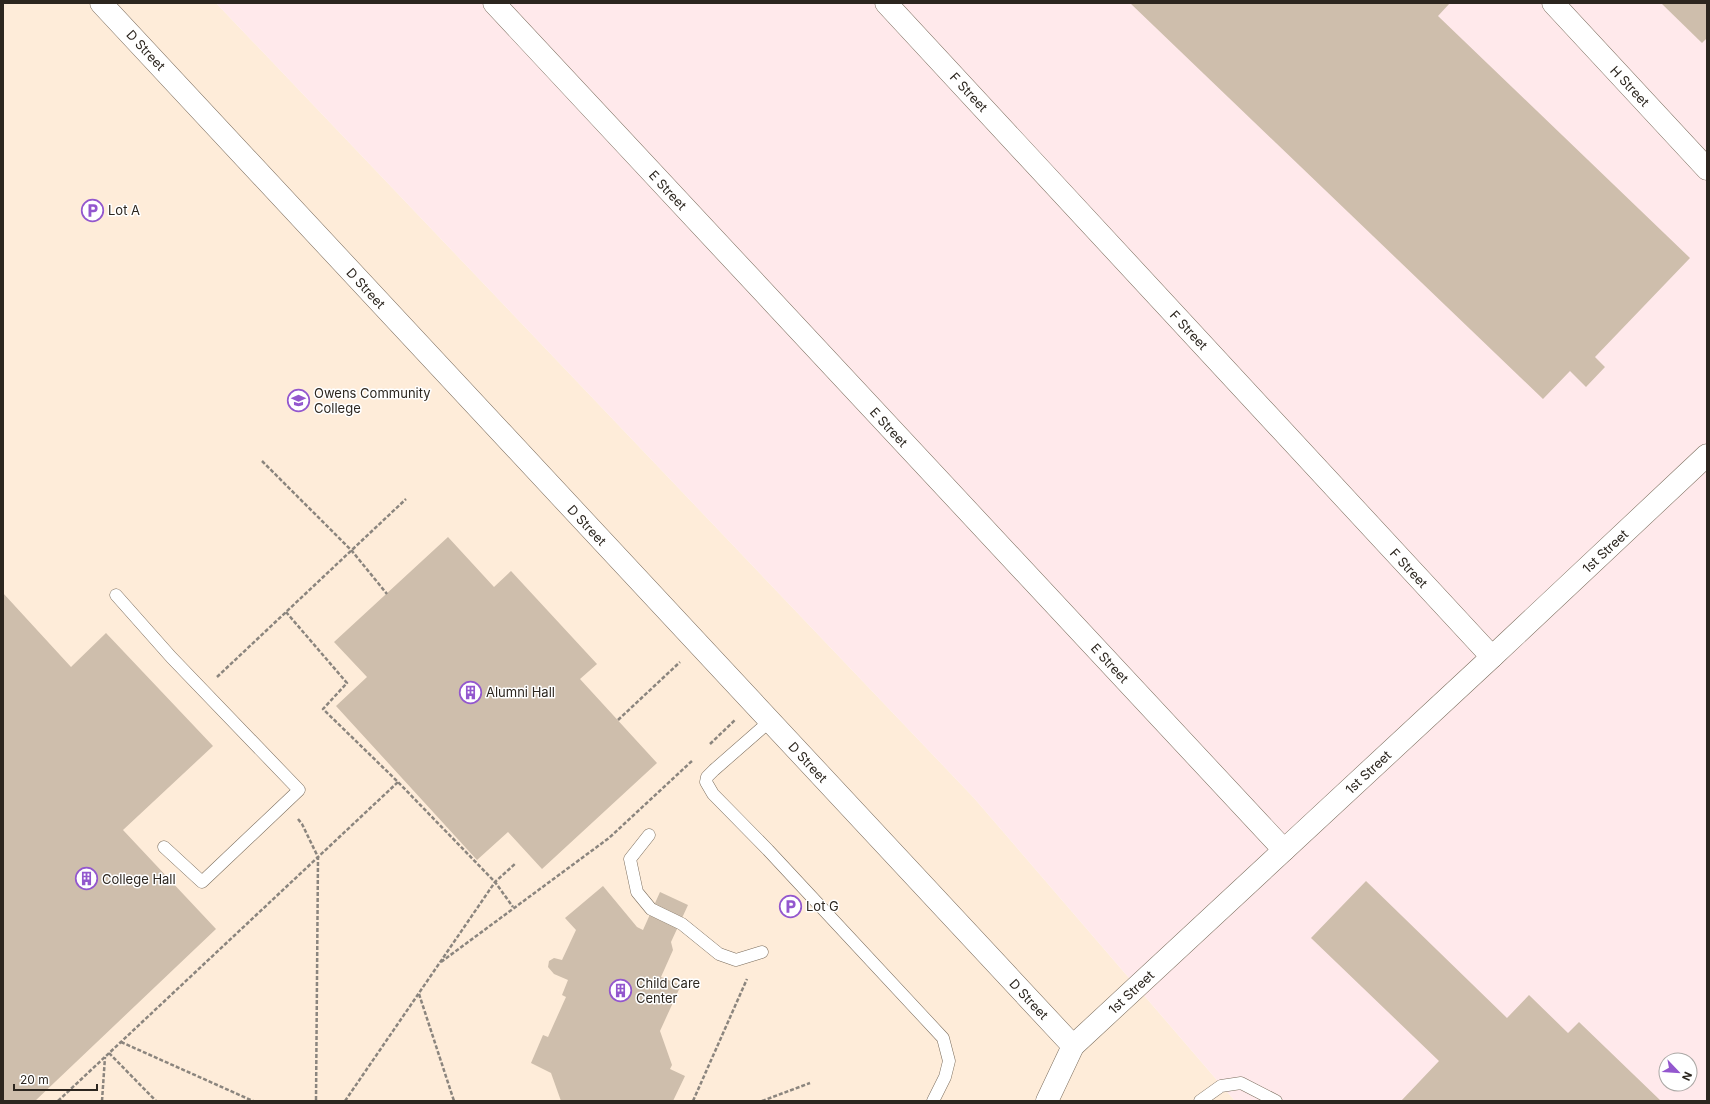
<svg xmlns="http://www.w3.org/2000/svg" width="1710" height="1104" font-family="Inter,sans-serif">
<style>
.built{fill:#feecd9}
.industrial{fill:#ffe9eb;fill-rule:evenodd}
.building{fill:#cebeac}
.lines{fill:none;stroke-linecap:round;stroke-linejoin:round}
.lane-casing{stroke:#7a6c5c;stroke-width:13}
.street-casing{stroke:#7a6c5c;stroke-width:23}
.secondary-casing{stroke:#7a6c5c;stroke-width:23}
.path{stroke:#8b857e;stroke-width:2.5;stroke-dasharray:4 2;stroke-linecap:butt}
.lane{stroke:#fff;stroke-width:12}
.street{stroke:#fff;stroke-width:22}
.secondary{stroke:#fff;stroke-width:22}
.labels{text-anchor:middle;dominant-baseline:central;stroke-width:3;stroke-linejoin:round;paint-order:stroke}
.street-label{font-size:13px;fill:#2c261f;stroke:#fff}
.poi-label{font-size:13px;fill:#2c261f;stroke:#fff;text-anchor:start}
</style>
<rect width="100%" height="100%" fill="#fff8f0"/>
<polygon class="built" points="3,3 216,3 974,798 1235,1101 3,1101"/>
<path class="industrial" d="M216,3H1707V1101H1235L974,798ZM1666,1060H1690V1084H1666Z"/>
<g class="building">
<polygon points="1130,3 1450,3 1438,16 1690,258 1595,357 1605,367 1586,387 1570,371 1543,399"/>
<polygon points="1661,3 1707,3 1707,38 1702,43"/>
<polygon points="448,537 494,587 511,571 597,664 580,679 657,763 542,869 508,832 477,860 336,706 367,677 334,642"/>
<polygon points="3,593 71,667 106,633 213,746 123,830 216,929 35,1101 3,1101"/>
<polygon points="1366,881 1507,1018 1529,995 1568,1033 1579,1022 1661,1101 1401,1101 1439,1061 1311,938"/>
<polygon points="603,886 637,927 643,930 660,892 688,905 671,942 673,950 661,977 681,985 660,1031 672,1065 670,1069 685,1076 673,1101 561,1101 551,1073 531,1063 543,1035 548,1037 566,997 562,995 568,980 554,974 548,967 549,961 554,958 562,960 576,930 565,918"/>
</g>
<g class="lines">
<defs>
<g id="lane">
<polyline points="116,595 171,657 299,790 202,882 164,847"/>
<polyline points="770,721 714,770 707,777 706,782 713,794 768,850 943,1038 949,1061 945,1077 933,1101"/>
<polyline points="649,835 630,859 637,892 651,909 682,924 719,954 736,960 762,952"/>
<polyline points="1200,1101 1221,1086 1241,1083 1276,1101"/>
</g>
<g id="street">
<polyline points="494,3 1284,850"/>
<polyline points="886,3 1492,657"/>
<polyline points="1553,3 1707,169"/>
<polyline points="1073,1046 1492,657 1707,455"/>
</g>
<polyline id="secondary" points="101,3 1073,1046 1047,1101"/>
</defs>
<use href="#lane" class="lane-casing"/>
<use href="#street" class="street-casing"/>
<use href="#secondary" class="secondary-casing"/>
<g class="path">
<polyline points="262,461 352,551 387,594"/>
<polyline points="286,612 347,683 323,709 398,782 495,882 513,907"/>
<polyline points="217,677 406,499"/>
<polyline points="618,720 680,662"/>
<polyline points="710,744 735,720"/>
<polyline points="298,819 302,824 318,857 316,1101"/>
<polyline points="441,962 609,838 693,760"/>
<polyline points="419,994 454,1101"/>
<polyline points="121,1042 253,1101"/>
<polyline points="109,1053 156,1101"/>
<polyline points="58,1101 398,782"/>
<polyline points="102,1101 105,1057"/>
<polyline points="345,1101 495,882 516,863"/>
<polyline points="693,1101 747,979"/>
<polyline points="762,1101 810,1083"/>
</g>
<use href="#lane" class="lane"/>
<use href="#street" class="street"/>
<use href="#secondary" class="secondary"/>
</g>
<defs>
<symbol id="parking-ring" viewBox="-11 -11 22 22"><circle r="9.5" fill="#fff" stroke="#9357ce" stroke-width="1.5"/><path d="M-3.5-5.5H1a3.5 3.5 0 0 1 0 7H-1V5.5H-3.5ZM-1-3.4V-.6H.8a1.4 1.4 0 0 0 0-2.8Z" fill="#9357ce"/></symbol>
<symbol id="university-ring" viewBox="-11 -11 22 22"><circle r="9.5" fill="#fff" stroke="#9357ce" stroke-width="1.5"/><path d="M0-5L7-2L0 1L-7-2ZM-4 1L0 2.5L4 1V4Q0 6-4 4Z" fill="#9357ce"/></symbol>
<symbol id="building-ring" viewBox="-11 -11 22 22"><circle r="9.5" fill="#fff" stroke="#9357ce" stroke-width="1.5"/><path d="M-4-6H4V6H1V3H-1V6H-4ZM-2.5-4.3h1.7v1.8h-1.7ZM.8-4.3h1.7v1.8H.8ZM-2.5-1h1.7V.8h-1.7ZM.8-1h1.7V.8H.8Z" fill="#9357ce"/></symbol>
</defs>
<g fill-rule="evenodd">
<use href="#parking-ring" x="80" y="198" width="25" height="25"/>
<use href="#university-ring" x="286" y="388" width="25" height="25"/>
<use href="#building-ring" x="458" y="680" width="25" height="25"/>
<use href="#building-ring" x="74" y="866" width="25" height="25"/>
<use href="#parking-ring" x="778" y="894" width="25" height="25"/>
<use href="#building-ring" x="608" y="978" width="25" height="25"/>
</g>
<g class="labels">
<g class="street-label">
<text transform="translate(146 50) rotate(47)">D Street</text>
<text transform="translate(1630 86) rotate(47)">H Street</text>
<text transform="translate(969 92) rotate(47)">F Street</text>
<text transform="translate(668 190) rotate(47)">E Street</text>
<text transform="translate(366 288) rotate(47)">D Street</text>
<text transform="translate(1189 330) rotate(47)">F Street</text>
<text transform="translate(889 427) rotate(47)">E Street</text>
<text transform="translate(587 525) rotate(47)">D Street</text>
<text transform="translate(1605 551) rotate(-43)">1st Street</text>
<text transform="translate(1409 568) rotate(47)">F Street</text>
<text transform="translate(1110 663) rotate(47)">E Street</text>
<text transform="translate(808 762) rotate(47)">D Street</text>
<text transform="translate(1368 772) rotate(-43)">1st Street</text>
<text transform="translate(1131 992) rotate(-43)">1st Street</text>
<text transform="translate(1029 999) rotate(47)">D Street</text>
</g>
<g class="poi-label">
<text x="108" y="210">Lot A</text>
<text x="314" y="393">Owens Community<tspan x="314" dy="15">College</tspan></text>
<text x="486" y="692">Alumni Hall</text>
<text x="102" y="879">College Hall</text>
<text x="806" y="906">Lot G</text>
<text x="636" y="983">Child Care<tspan x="636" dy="15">Center</tspan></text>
</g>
</g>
<rect width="1710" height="1104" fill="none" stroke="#2c261f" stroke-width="8"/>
<g transform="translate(1678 1072) rotate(115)"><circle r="19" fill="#ffffff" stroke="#aba8a5"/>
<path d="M0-3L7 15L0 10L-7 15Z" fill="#9357ce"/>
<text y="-6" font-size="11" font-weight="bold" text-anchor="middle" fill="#2c261f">N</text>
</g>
<path d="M14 1084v6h83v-6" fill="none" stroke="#2c261f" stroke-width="2"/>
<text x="20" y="1084" font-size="12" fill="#2c261f" stroke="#ffffff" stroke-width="3" paint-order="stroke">20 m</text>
</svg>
